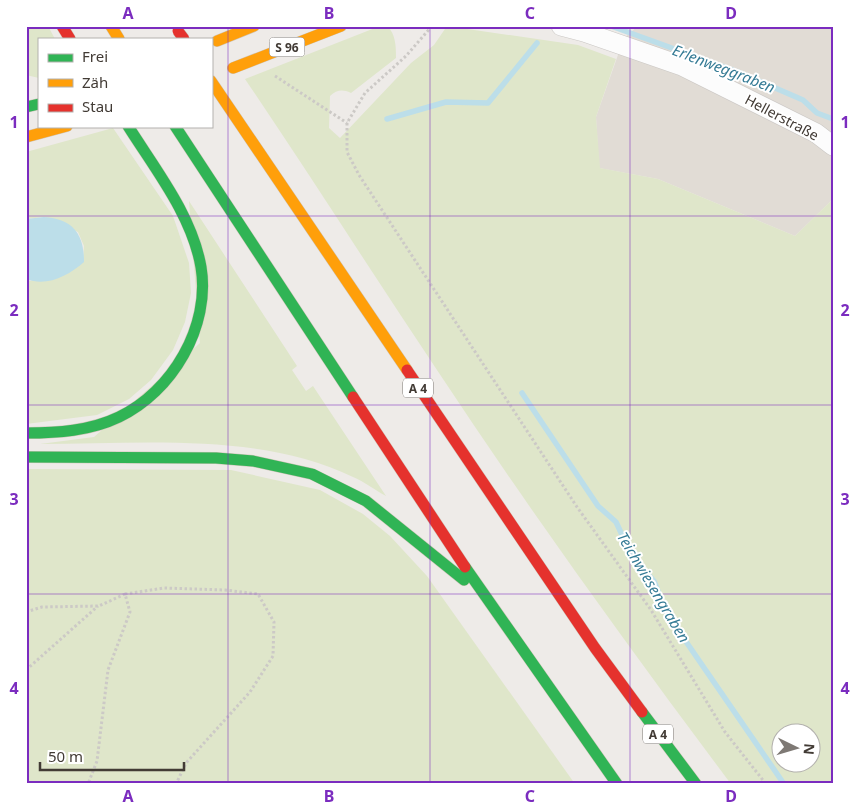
<svg xmlns="http://www.w3.org/2000/svg" width="859" height="810" font-family="'Noto Sans',sans-serif">
<style>
.residential{fill:#e1dcd5}
.green{fill:#dfe6ca;fill-rule:evenodd}
.water{fill:#bcdee9}
.lines{fill:none;stroke-linecap:round;stroke-linejoin:round}
.stream{stroke:#bcdee9;stroke-width:5.5}
.street-casing{stroke:#cac7c4;stroke-width:20}
.fast-casing{stroke:#cfc4b7;stroke-width:12}
.slow-casing{stroke:#cfc4b7;stroke-width:12}
.jam-casing{stroke:#cfc4b7;stroke-width:12}
.path{stroke:#ccc9c6;stroke-width:3;stroke-dasharray:2.5 2.5;stroke-linecap:butt}
.street{stroke:#fcfcfc;stroke-width:19}
.fast{stroke:#30b455;stroke-width:11}
.slow{stroke:#ff9f0a;stroke-width:11}
.jam{stroke:#e5322d;stroke-width:11}
.jam-bridge-casing{stroke:#c3b4a5;stroke-width:12;stroke-linecap:butt}
.jam-bridge{stroke:#e5322d;stroke-width:11}
.grid{fill:none;stroke:#7b2cbf;stroke-width:1;stroke-opacity:0.55}
.labels{text-anchor:middle;dominant-baseline:central;stroke-width:4;stroke-linejoin:round;paint-order:stroke}
.shield{fill:#fff;stroke:#7b7672;stroke-width:1}
.shield-label{font-size:12px;font-weight:bold;fill:#423b35}
.street-label{font-size:14px;fill:#423b35;stroke:#fff}
.water-label{font-size:15px;font-style:italic;fill:#357b95;stroke:#fff}
.neatline{fill:none;stroke:#7b2cbf;stroke-width:2}
.grid-label{font-size:16px;text-anchor:middle;font-weight:bold;fill:#7b2cbf}
</style>
<rect width="100%" height="100%" fill="#eeebe8"/>
<polygon class="residential" points="638,26 833,26 833,199 795,236 658,179 599,168 596,117 624,38"/>
<g class="green">
<polygon points="26,26 48,26 55,39 39,39 39,78 26,75"/>
<path d="M380,26H387C396,34 396,47 396,58L351,93C342,89 337,90 330,96L329,128L340,138L411,63L434,45L447,26L578,45L616,59L596,117L600,168L658,179L795,236L833,199V784H731C629,648 530,511 437,370C372,273 310,175 245,79ZM782,732H812V762H782Z"/>
<polygon points="113,128 173,216 189,263 191,293 185,322 173,350 151,380 129,399 97,415 26,424 26,279 30,281 83,262 84,246 78,232 44,217 26,219 26,152"/>
<path d="M189,201L297,366L292,370L306,391L313,386L386,496C375,490 365,482 353,477C260,432 142,444 40,444L94,437L200,343Z"/>
<polygon points="26,469 231,470 320,490 363,514 390,536 427,576 575,784 26,784"/>
</g>
<path class="water" d="M44,217C73,219 84,234 84,262C68,276 47,287 26,279V219Z"/>
<g class="lines">
<g class="stream">
<polyline points="611,26 738,72 803,100 817,113 833,119"/>
<polyline points="387,119 446,102 488,103 537,43"/>
<polyline points="522,393 598,506 616,522 632,556 654,581 667,614 784,784"/>
</g>
<defs>
<polyline id="street" points="561,26 584,32 682,66 816,133 833,146"/>
<g id="fast">
<polyline points="26,107 39,104"/>
<polyline points="175,126 353,397"/>
<path d="M26,433C57,433 90,431 119,417C172,392 211,326 201,267C192,215 155,169 128,126"/>
<polyline points="26,457 216,458 253,461 312,474 366,501 464,580"/>
<polyline points="465,567 617,784"/>
<polyline points="642,712 696,784"/>
</g>
<g id="slow">
<polyline points="111,26 119,39"/>
<polyline points="217,41 254,26"/>
<polyline points="233,68 341,26"/>
<polyline points="211,81 407,370"/>
<polyline points="26,137 67,126"/>
</g>
<g id="jam">
<polyline points="62,26 70,39"/>
<polyline points="407,370 595,648 642,712"/>
<polyline points="353,397 465,567"/>
</g>
</defs>
<use href="#street" class="street-casing"/>
<use href="#fast" class="fast-casing"/>
<use href="#slow" class="slow-casing"/>
<use href="#jam" class="jam-casing"/>
<g class="path">
<polyline points="432,26 406,56 365,93 347,123 347,152 359,175 577,507 651,610 725,732 766,784"/>
<polyline points="275,76 347,123"/>
<polyline points="125,594 164,588 225,590 258,594 274,622 273,656 250,692 186,763 176,784"/>
<polyline points="26,612 42,607 99,606 125,594 130,612 108,670 97,761 88,784"/>
<polyline points="26,670 98,606"/>
</g>
<use href="#street" class="street"/>
<use href="#fast" class="fast"/>
<use href="#slow" class="slow"/>
<use href="#jam" class="jam"/>
<defs>
<polyline id="jam-bridge" points="178,31 184,39"/>
</defs>
<use href="#jam-bridge" class="jam-bridge-casing"/>
<use href="#jam-bridge" class="jam-bridge"/>
</g>
<path class="grid" d="M228,26V784M430,26V784M630,26V784M26,216H833M26,405H833M26,594H833"/>
<g class="labels">
<g class="shield">
<rect x="269.5" y="37.5" width="35" height="19" rx="4"/>
<rect x="403" y="378.5" width="30" height="19" rx="4"/>
<rect x="643" y="724.5" width="30" height="19" rx="4"/>
</g>
<g class="shield-label">
<text x="287" y="47">S 96</text>
<text x="418" y="388">A 4</text>
<text x="658" y="734">A 4</text>
</g>
<g class="street-label">
<text transform="translate(782 117) rotate(28)">Hellerstraße</text>
</g>
<g class="water-label">
<text transform="translate(724 68) rotate(21)">Erlenweggraben</text>
<text transform="translate(654 587) rotate(59)">Teichwiesengraben</text>
</g>
</g>
<rect width="859" height="810" fill="none" stroke="#ffffff" stroke-width="55"/>
<rect x="38" y="38" width="175" height="90" fill="#ffffff" stroke="#b3b1ae"/>
<rect x="48" y="54" width="25" height="8" fill="#30b455" stroke="#b3b1ae"/>
<text x="82" y="62" font-size="15" fill="#423b35">Frei</text>
<rect x="48" y="79" width="25" height="8" fill="#ff9f0a" stroke="#b3b1ae"/>
<text x="82" y="88" font-size="15" fill="#423b35">Zäh</text>
<rect x="48" y="104" width="25" height="8" fill="#e5322d" stroke="#b3b1ae"/>
<text x="82" y="112" font-size="15" fill="#423b35">Stau</text>
<g transform="translate(796 748) rotate(95)"><circle r="24" fill="#ffffff" stroke="#b3b1ae"/>
<path d="M0-4L9 19L0 12L-9 19Z" fill="#7e7974"/>
<text y="-8" font-size="14" font-weight="bold" text-anchor="middle" fill="#423b35">N</text>
</g>
<path d="M40 762v8h144v-8" fill="none" stroke="#423b35" stroke-width="2.5"/>
<text x="48" y="762" font-size="15" fill="#423b35" stroke="#ffffff" stroke-width="4" paint-order="stroke">50 m</text>
<rect x="28" y="28" width="804" height="754" class="neatline"/>
<g class="grid-label">
<text x="128" y="19">A</text>
<text x="329" y="19">B</text>
<text x="530" y="19">C</text>
<text x="731" y="19">D</text>
<text x="14" y="128">1</text>
<text x="845" y="128">1</text>
<text x="14" y="316">2</text>
<text x="845" y="316">2</text>
<text x="14" y="505">3</text>
<text x="845" y="505">3</text>
<text x="14" y="694">4</text>
<text x="845" y="694">4</text>
<text x="128" y="802">A</text>
<text x="329" y="802">B</text>
<text x="530" y="802">C</text>
<text x="731" y="802">D</text>
</g>
</svg>
